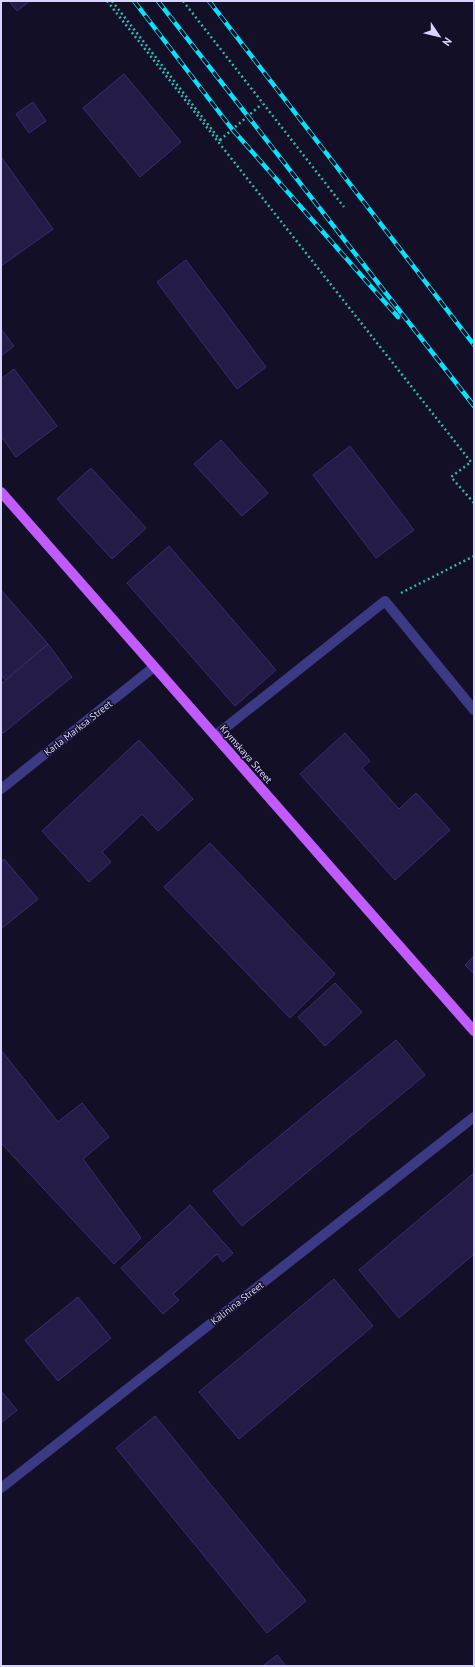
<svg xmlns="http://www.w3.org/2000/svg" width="475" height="1667" font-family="'PT Sans',sans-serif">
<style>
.building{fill:#241b47;stroke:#3b2d73}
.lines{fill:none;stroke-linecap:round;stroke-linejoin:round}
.path{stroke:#2fb8b0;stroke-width:2.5;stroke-dasharray:2 3;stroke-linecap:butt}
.minor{stroke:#3d3a85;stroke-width:10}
.major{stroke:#c25bff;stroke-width:10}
.rail-casing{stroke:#00e5ff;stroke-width:4.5}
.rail{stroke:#130f26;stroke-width:3;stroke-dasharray:9;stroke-linecap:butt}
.labels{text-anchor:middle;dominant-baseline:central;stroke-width:3;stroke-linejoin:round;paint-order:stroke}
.street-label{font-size:10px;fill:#d9d4ff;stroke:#130f26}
</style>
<rect width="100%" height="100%" fill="#130f26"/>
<g class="building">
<polygon points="9,1 30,1 17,11"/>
<polygon points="124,74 181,142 140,177 83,108"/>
<polygon points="33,102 46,121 29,133 16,114"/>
<polygon points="1,157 53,229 1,266"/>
<polygon points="186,260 266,367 237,389 157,282"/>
<polygon points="1,329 14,346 1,356"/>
<polygon points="14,369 57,426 16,457 1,436 1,379"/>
<polygon points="221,440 268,493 242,516 194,464"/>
<polygon points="350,446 414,530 376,558 313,475"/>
<polygon points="91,468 146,528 112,559 57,499"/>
<polygon points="169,546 276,670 235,706 127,583"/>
<polygon points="1,590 48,644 6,681 1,674"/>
<polygon points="48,644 72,677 3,733 1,731 1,684"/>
<polygon points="345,733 370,761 362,768 399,809 416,793 450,830 395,880 300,774"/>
<polygon points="139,740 193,799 158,831 142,814 102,852 111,862 89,882 42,831"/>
<polygon points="210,843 335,974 290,1018 164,887"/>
<polygon points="4,859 38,899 1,929 1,862"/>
<polygon points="474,956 474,974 465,965"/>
<polygon points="335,983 362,1012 325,1046 298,1017"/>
<polygon points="396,1040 425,1075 242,1226 213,1191"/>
<polygon points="1,1050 58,1122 82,1103 109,1137 83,1159 141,1238 114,1264 1,1143"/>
<polygon points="474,1173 474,1254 399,1318 359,1270"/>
<polygon points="190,1205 233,1253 223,1262 217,1254 173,1294 179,1300 163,1314 121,1268"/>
<polygon points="334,1279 373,1326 239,1439 199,1392"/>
<polygon points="78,1297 111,1338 58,1381 25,1340"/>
<polygon points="1,1391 17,1410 1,1423"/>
<polygon points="155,1416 306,1601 267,1633 116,1448"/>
<polygon points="277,1655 286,1666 263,1666"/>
</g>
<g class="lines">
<g class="path">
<polyline points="107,1 471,462 451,477 474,503"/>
<polyline points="112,1 220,140 218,142"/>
<polyline points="183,1 344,207"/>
<polyline points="220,140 262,104"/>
<polyline points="401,593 474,556"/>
</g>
<g class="minor">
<polyline points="215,736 385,601 474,710"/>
<polyline points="1,789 154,667"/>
<polyline points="1,1488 474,1117"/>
</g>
<polyline class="major" points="1,492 474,1031"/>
<defs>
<g id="rail">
<polyline points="134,1 232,129 398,317"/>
<polyline points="158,1 474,406"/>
<polyline points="209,1 474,345"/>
</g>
</defs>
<use href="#rail" class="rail-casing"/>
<use href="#rail" class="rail"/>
</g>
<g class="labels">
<g class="street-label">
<text transform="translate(78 728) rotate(-38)">Karla Marksa Street</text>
<text transform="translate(246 754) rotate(49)">Krymskaya Street</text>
<text transform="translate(237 1303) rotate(-38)">Kalinina Street</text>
</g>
</g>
<rect width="475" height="1667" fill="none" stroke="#d9d4ff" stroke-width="4"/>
<g transform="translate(439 36) rotate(125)" stroke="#130f26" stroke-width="3" paint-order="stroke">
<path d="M0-3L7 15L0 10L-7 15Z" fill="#d9d4ff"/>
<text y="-6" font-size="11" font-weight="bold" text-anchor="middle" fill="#d9d4ff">N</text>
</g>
</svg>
